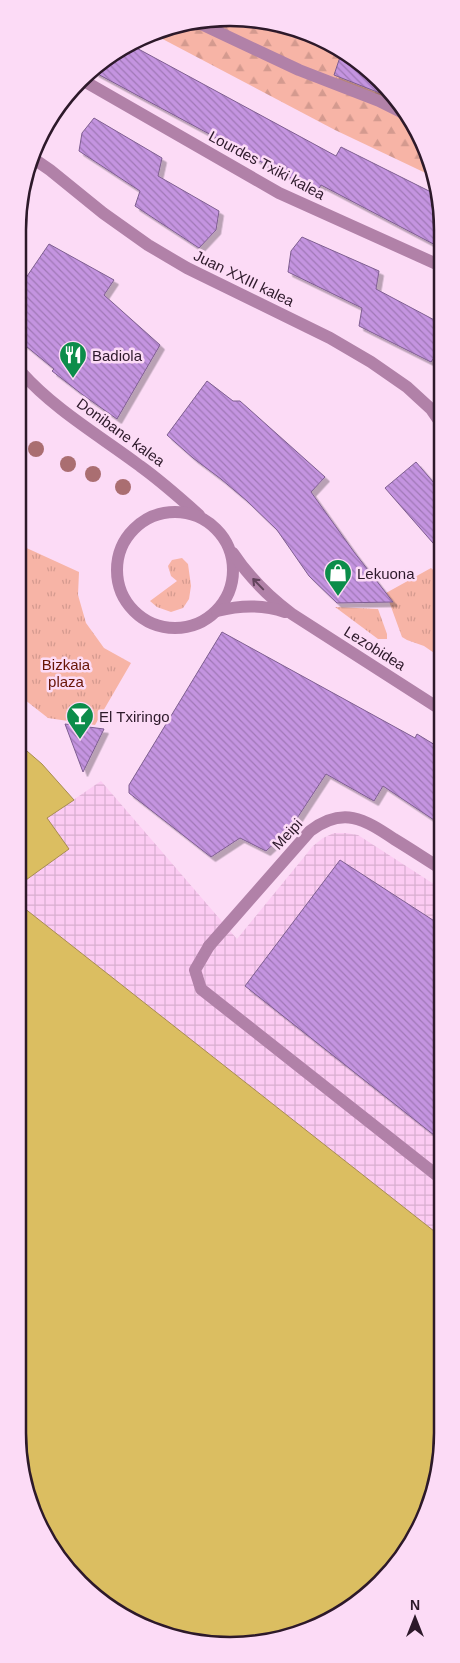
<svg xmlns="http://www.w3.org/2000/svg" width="460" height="1663" font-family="Arial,sans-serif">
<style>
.industrial{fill:url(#industrial-grid)}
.grass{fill:url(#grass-tufts)}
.forest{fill:url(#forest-firs)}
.water{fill:#dbbe61;stroke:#a78c50}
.building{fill:url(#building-back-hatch);stroke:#7e5e90;filter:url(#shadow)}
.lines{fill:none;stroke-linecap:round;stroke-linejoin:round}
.lane{stroke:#b181a8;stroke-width:12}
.street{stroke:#b181a8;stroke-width:12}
.tree{fill:#aa6e71}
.oneway{stroke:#62435c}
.labels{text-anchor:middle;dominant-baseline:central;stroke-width:5;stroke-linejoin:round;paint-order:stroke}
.street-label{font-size:15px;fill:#2d192a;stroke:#fcdbf6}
.poi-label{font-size:15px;fill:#2d192a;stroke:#fcdbf6;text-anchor:start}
.park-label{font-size:15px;fill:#671405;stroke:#fcdbf6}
.rim{fill:none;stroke:#2d192a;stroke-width:2.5}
</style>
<defs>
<pattern id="industrial-grid" width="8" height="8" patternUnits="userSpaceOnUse" patternTransform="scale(1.25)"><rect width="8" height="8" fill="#fccbf3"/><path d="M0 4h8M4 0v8" fill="none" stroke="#d8aed0"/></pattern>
<pattern id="grass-tufts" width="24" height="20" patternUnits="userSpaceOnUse" patternTransform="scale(1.25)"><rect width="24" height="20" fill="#f7b4a6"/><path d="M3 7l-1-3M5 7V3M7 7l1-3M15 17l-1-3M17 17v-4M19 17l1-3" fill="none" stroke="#d49a8f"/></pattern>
<pattern id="forest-firs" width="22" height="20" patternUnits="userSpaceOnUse" patternTransform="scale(1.25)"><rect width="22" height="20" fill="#f7b4a6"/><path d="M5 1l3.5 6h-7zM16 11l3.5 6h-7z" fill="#d49a8f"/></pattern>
<pattern id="building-back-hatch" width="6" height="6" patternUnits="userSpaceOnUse" patternTransform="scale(1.25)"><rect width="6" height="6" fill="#c494e0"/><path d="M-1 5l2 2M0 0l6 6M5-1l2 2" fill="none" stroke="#a078b6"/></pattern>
<filter id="shadow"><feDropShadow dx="4.5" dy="4.5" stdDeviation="0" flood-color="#0004"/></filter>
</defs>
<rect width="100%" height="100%" fill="#fcdbf6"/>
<polygon class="industrial" points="101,781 237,939 313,846 323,838 334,833 346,833 358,835 440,888 439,1235 19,904 19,885 68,849 47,818"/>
<g class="grass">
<polygon points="20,545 79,572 78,595 86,623 104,648 131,663 95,725 48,718 20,696"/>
<polygon points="182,558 188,564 191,586 189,599 183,608 171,612 157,607 150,601 177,581 171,576 168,566 172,560"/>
<polygon points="431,568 440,576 440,657 424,646 407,640 402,637 386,593"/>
<polygon points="335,607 378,609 387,634 387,639 378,639"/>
</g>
<polygon class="forest" points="188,22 271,22 336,46 390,90 426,148 434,177 335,130 155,35"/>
<g class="water">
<polygon points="20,745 42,764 74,800 47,818 69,849 19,885"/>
<polygon points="19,904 439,1235 438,1474 407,1551 359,1602 285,1638 216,1645 136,1623 70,1573 34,1514 18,1433"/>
</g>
<g class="building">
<polygon points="131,45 336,156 341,147 439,196 441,203 441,248 321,185 317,192 94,72 112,53"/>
<polygon points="342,51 390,90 395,99 334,75"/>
<polygon points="94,118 162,158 158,176 219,211 216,230 199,248 135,206 140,191 79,151 82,133"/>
<polygon points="302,237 379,271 376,289 440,323 440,349 431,362 359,326 362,308 288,272 291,251"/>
<polygon points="49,244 114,280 104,295 160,345 117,419 83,395 52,371 54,369 21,342 21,285"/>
<polygon points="207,381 233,401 240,401 325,477 311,492 354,552 393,602 337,603 309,576 277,530 247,501 221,479 193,458 167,435"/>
<polygon points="416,462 440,490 440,551 385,488"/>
<polygon points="222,632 415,738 417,734 440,748 440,824 383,786 374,801 326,774 290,829 266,851 240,838 211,857 129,793 129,785"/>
<polygon points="65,724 104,729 83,772"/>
<polygon points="340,860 439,924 439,1139 245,986"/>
</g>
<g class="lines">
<g class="lane">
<polyline points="84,81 279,193 441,266"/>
<polyline points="209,946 195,970 201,989 439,1177"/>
</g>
<g class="street">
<polyline points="197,22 299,70 379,101 405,114"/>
<polyline points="34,159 50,170 103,213 148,245 187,268 330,338 371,362 407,387 431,409 440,422"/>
<path d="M21,372C55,410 100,436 140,466C161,481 180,498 199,515"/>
<circle cx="175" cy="570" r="58"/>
<path d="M233,553C249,577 269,597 292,614L440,709"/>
<path d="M217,611C240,605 262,604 285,612"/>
<path d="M209,946L310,831C343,806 364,819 394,839C409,848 424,858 440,868"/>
</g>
</g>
<g class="tree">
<circle cx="36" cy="449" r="8"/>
<circle cx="68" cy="464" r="8"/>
<circle cx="93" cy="474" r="8"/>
<circle cx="123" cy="487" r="8"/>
</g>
<defs><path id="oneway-shaft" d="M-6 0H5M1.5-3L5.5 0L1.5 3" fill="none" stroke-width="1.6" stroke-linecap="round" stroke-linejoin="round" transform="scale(1.25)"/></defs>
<use class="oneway" href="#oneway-shaft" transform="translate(258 584) rotate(-134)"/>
<defs>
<symbol id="restaurant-pin" viewBox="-11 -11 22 30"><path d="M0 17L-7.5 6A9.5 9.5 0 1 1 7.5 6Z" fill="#0c8d4a" stroke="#fcdbf6"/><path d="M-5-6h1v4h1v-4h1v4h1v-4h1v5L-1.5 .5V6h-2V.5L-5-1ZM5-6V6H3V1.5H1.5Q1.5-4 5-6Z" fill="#fff"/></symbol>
<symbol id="shop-pin" viewBox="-11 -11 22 30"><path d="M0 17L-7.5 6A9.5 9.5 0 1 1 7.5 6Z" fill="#0c8d4a" stroke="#fcdbf6"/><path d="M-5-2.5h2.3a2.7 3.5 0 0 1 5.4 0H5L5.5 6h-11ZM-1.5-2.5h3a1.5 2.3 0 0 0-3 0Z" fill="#fff"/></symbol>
<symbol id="bar-pin" viewBox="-11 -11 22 30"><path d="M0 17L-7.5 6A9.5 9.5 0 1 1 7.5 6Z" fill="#0c8d4a" stroke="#fcdbf6"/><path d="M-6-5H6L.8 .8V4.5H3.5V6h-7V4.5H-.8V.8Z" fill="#fff"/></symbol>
</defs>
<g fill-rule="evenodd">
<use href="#restaurant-pin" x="57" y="339" width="32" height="43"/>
<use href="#shop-pin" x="322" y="557" width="32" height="43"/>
<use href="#bar-pin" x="64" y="700" width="32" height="43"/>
</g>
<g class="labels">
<g class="street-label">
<text transform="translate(267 165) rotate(28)">Lourdes Txiki kalea</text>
<text transform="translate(244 278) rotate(26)">Juan XXIII kalea</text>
<text transform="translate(121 432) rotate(36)">Donibane kalea</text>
<text transform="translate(375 648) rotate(32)">Lezobidea</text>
<text transform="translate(287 834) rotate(-47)">Meipi</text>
</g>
<g class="poi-label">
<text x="92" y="355">Badiola</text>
<text x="357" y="573">Lekuona</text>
<text x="99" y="716">El Txiringo</text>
</g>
<g class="park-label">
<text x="66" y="664">Bizkaia<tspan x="66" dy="17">plaza</tspan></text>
</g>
</g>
<path d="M0 0H460V1663H0ZM230 26H230A204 204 0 0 1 434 230V1433A204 204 0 0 1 230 1637H230A204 204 0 0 1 26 1433V230A204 204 0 0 1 230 26Z" fill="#fcdbf6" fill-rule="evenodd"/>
<path class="rim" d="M230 26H230A204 204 0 0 1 434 230V1433A204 204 0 0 1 230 1637H230A204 204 0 0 1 26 1433V230A204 204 0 0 1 230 26Z"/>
<g transform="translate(415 1618)" stroke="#fcdbf6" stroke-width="4" paint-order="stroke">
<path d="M0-4L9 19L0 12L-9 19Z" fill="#2d192a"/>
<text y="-8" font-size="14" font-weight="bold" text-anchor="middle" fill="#2d192a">N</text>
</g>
</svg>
